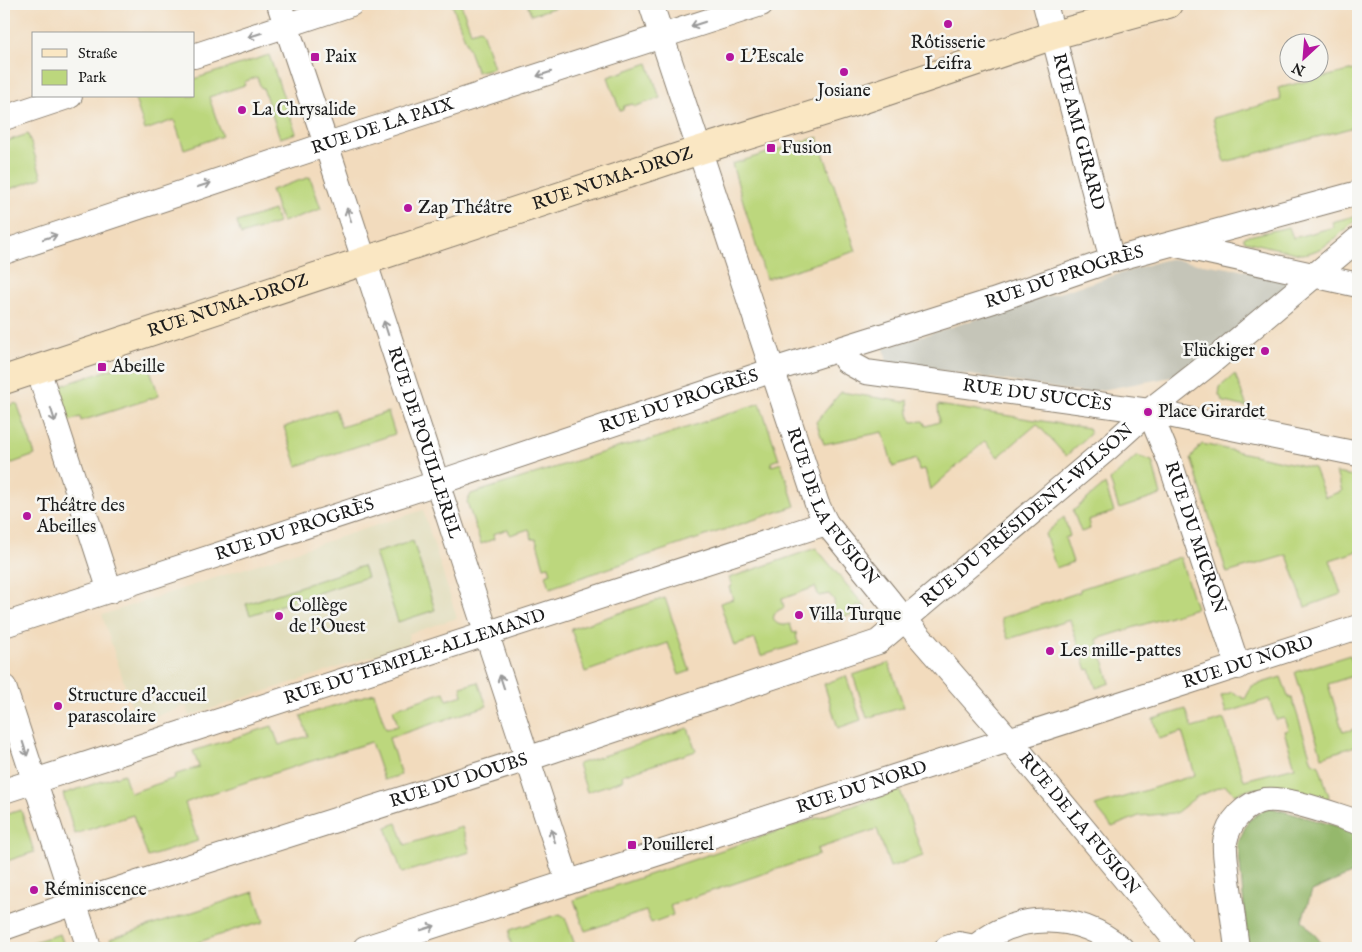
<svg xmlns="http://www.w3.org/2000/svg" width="1362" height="952" font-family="'IM FELL English',serif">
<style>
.built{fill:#e1dcba}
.industrial{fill:#c5c5b8}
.green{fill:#bcd77d;stroke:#6c7a4c}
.forest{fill:#95b86c;stroke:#586a44}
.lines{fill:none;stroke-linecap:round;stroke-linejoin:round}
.minor-casing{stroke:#877c6c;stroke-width:26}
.secondary-casing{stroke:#877c6c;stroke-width:30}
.minor{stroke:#fff;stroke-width:24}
.secondary{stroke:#fae7c3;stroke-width:28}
.oneway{stroke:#999}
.poi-dot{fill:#b5179e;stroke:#f6f6f2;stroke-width:2}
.labels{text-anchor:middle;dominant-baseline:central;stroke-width:5;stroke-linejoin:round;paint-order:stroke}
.poi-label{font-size:18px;fill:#1c1c1c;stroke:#f6f6f2;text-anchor:start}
.street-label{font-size:18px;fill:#1c1c1c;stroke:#f6f6f2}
</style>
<rect width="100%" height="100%" fill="#f6f6f2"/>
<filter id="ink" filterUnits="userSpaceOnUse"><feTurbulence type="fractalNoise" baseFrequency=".02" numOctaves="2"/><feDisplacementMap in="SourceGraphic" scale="10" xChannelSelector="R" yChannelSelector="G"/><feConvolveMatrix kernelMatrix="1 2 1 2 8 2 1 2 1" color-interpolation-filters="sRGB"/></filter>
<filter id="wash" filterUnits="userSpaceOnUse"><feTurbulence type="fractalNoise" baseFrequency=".0096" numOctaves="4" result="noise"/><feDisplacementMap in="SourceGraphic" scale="20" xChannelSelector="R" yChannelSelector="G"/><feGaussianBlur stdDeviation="1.12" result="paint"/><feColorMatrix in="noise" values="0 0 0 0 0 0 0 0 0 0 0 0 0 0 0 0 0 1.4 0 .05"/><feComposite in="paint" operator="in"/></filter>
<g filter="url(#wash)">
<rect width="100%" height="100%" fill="#f2dbbd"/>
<polygon class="built" points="423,510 457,618 408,634 410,644 189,716 186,706 137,722 102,615"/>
<polygon class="industrial" points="1169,259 1300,279 1188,374 1085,393 887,362 884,348 1157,262"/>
<g class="green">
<polygon points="452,4 461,4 471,32 480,29 482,31 494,68 477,72"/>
<polygon points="527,4 566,4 531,15"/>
<polygon points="269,55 296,133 280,138 263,88 261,88 257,77 244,82 245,85 209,97 222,136 184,149 174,120 145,130 135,99 143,96 194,96 194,79"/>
<polygon points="648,63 660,98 636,106 632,104 624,106 623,110 620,111 608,77"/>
<polygon points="1358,69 1358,126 1225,162 1213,118 1281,100 1278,88"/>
<polygon points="28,134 42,178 4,191 4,142"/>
<polygon points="818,137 856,251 766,279 732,164"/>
<polygon points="310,177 321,209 282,222 271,190"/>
<polygon points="274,210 278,223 241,235 237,222"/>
<path d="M1358,215V218C1342,231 1323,254 1300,254L1245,241L1244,239V237L1289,227L1293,238L1334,227L1332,222Z"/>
<polygon points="146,358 159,396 81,421 80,417 69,421 57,387"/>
<polygon points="1235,374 1247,407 1224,402 1219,395 1220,387"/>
<polygon points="841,392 904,402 908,400 909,414 912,422 923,421 926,426 939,422 938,405 1088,428 1090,434 1066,456 1037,424 998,457 985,441 930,490 925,469 919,470 916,459 893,467 883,432 824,444 816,422"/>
<polygon points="17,403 35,455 4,466 4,407"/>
<polygon points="760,403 779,459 771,462 772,466 781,463 795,506 550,588 546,575 551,573 549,566 544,567 536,539 532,539 529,529 510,535 508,529 493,534 494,539 481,544 467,502 471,494 623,446 650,440"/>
<polygon points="335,409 341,427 388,412 395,434 297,466 284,427"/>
<polygon points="1202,444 1314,468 1325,497 1342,491 1336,473 1358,477 1358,551 1330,560 1341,594 1305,607 1287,555 1227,573 1191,458"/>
<polygon points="1137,456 1152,461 1161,495 1119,509 1110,480"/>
<polygon points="1105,484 1114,512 1088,520 1090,529 1081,532 1073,511"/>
<polygon points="1064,517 1070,536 1065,538 1073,562 1056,568 1045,534"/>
<polygon points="413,541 435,610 398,622 375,553"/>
<path d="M816,548L866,608L857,605L853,615H850L827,622L824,613C831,611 836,608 834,600L829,594L819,596L815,587L782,599L784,608C767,613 772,629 790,624L793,633L796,632L797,640L799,642L798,644L761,656L755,639L734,646L720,603L733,599L729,587L732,586L729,578Z"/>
<polygon points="1180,557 1196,608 1097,639 1110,683 1096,688 1090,669 1087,670 1070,620 1008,639 1001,618 1080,592 1080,589"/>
<polygon points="363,566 367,577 250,615 246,604"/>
<polygon points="665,598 690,671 679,675 668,643 585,672 571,629"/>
<polygon points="1350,655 1356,675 1328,684 1343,732 1358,728 1358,745 1322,757 1295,672"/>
<polygon points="889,663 904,707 867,718 853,675"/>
<polygon points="846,676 861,720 838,728 824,684"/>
<path d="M1281,677L1289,698H1292L1312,762L1319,765L1329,796L1326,801C1297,793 1265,781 1235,794L1225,785L1196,797L1176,813L1139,816L1112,827L1095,806L1195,775L1182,732L1159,739L1153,719L1186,709L1192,728L1224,719L1244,780L1295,767L1284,731L1288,730L1284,718L1276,720L1269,699L1226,713L1221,696L1232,692L1245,699L1252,686Z"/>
<polygon points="478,682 487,706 389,738 401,775 384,780 371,742 203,796 185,803 198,841 148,857 133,815 75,834 63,794 124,774 130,793 175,778 174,775 199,767 193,751 272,726 279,745 308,736 301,716 374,693 386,729 398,726 393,709 444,692 447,700 463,695 461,687"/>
<polygon points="688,728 696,751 622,775 623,780 587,792 578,764"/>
<polygon points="900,790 923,856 890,867 877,829 817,849 819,855 670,905 673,915 651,923 646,911 585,931 574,900"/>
<polygon points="21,810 34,852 4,862 4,815"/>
<polygon points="397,823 405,845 462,827 470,852 402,873 386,827"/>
<polygon points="254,892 264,922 246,927 245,926 182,948 113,948 110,939"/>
<polygon points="560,914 565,917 576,948 512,948 509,936 510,930"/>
<polygon points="60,934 65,948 23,948 23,945"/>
</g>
<polygon class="forest" points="1268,807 1358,832 1358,871 1312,891 1302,920 1326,948 1248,948 1238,843 1248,821"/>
</g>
<g filter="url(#ink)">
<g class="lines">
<defs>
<g id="minor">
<path id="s1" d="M279,4L329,153L568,882"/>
<path id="s2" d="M651,4L817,504L826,523L905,620L1019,751L1182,948"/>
<path id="s3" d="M1045,4L1112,260"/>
<polyline points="194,56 351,4"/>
<polyline points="4,118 70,96"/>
<polyline points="1177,245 1358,285"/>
<path id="s4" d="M4,252L337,141L761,4"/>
<path id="s5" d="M840,350L846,361L866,372L1149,411L1358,454"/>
<polyline points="38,369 110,591"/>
<path id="s6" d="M1149,411L1170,462L1238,667"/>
<path id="s7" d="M4,625L437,483L773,370L993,301L1112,260L1358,193"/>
<polyline points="4,687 89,948"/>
<path id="s8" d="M4,791L826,523"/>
<path id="s9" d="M4,928L75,903L527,759L878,642L1108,448L1149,411L1209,364L1358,239"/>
<path id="s10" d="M365,948L1358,627"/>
<polyline points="947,948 959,944 975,947"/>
<path d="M974,948C1017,911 1078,912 1121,948"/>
<path d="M1237,948C1234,925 1231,903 1228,880C1227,867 1224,854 1225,842C1228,822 1246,803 1265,800C1289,797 1334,815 1358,822"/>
</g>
<g id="secondary">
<path id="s11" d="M4,380L700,150L855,102L1054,35L1168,4"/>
</g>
</defs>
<use href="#minor" class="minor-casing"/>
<use href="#secondary" class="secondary-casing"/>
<use href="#minor" class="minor"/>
<use href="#secondary" class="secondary"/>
</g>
<defs><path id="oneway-shaft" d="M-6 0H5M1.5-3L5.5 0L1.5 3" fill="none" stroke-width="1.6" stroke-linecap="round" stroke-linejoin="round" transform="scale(1.25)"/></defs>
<g class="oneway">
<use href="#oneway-shaft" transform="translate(698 24) rotate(162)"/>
<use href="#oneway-shaft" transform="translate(255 35) rotate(162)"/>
<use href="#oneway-shaft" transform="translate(544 74) rotate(162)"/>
<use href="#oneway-shaft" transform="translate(204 185) rotate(-18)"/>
<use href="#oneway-shaft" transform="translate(349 215) rotate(-108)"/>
<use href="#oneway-shaft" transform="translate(50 237) rotate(-18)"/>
<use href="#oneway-shaft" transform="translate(386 328) rotate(-108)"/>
<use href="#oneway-shaft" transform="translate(53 415) rotate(72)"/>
<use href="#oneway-shaft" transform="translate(502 682) rotate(-108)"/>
<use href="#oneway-shaft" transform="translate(25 749) rotate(72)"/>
<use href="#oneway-shaft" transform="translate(553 836) rotate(-108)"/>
<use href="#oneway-shaft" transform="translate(428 928) rotate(-18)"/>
</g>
</g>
<g class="poi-dot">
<circle cx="948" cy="24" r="5"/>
<rect x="310" y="52" width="10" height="10" rx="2.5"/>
<circle cx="730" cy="57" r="5"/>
<circle cx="844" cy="72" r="5"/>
<circle cx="242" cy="110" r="5"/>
<rect x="766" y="143" width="10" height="10" rx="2.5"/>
<circle cx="408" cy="208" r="5"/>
<circle cx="1265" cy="351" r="5"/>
<rect x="97" y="362" width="10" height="10" rx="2.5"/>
<circle cx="1148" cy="412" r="5"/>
<circle cx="27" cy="516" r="5"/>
<circle cx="799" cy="615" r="5"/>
<circle cx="279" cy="616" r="5"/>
<circle cx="1050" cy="651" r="5"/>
<circle cx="58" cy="706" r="5"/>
<rect x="627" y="840" width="10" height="10" rx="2.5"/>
<circle cx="34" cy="890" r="5"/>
</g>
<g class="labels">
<g class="poi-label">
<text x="948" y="43" text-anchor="middle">Rôtisserie<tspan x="948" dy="21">Leifra</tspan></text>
<text x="325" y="57">Paix</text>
<text x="740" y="57">L'Escale</text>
<text x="844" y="91" text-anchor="middle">Josiane</text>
<text x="252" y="110">La Chrysalide</text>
<text x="781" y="148">Fusion</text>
<text x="418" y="208">Zap Théâtre</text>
<text x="1255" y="351" text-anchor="end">Flückiger</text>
<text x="112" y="367">Abeille</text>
<text x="1158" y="412">Place Girardet</text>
<text x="37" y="506">Théâtre des<tspan x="37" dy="21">Abeilles</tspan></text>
<text x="289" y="606">Collège<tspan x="289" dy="21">de l'Ouest</tspan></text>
<text x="809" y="615">Villa Turque</text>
<text x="1060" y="651">Les mille-pattes</text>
<text x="68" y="696">Structure d'accueil<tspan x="68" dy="21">parascolaire</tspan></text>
<text x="642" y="845">Pouillerel</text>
<text x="44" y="890">Réminiscence</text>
</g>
<g class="street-label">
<text stroke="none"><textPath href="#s4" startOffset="399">RUE DE LA PAIX</textPath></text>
<text stroke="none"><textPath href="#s3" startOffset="132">RUE AMI GIRARD</textPath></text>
<text stroke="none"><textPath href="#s11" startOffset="641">RUE NUMA-DROZ</textPath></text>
<text stroke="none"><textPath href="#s7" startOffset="1116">RUE DU PROGRÈS</textPath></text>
<text stroke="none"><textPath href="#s11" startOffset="236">RUE NUMA-DROZ</textPath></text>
<text stroke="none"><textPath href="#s5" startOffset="208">RUE DU SUCCÈS</textPath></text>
<text stroke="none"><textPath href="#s7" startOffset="711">RUE DU PROGRÈS</textPath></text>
<text stroke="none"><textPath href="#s1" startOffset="462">RUE DE POUILLEREL</textPath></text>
<text stroke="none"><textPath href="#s2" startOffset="536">RUE DE LA FUSION</textPath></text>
<text stroke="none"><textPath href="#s9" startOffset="1115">RUE DU PRÉSIDENT-WILSON</textPath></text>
<text stroke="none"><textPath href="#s7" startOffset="306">RUE DU PROGRÈS</textPath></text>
<text stroke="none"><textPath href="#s6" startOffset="135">RUE DU MICRON</textPath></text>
<text stroke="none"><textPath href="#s8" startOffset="432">RUE DU TEMPLE-ALLEMAND</textPath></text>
<text stroke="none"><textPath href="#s10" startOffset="928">RUE DU NORD</textPath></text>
<text stroke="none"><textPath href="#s9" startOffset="478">RUE DU DOUBS</textPath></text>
<text stroke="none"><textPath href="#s10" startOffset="522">RUE DU NORD</textPath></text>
<text stroke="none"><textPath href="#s2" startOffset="941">RUE DE LA FUSION</textPath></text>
</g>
</g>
<rect width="1362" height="952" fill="none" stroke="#f6f6f2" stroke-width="20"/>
<rect x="32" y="32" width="162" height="65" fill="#f6f6f2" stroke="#9f9f9c"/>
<rect x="42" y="49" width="25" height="8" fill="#fae7c3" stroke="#9f9f9c"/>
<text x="78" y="58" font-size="15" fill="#1c1c1c">Straße</text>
<rect x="42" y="70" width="25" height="15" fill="#bcd77d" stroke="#9f9f9c"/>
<text x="78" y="82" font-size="15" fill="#1c1c1c">Park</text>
<g transform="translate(1304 58) rotate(206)"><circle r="24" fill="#f6f6f2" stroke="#9f9f9c"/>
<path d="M0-4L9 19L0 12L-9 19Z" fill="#b5179e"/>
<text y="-8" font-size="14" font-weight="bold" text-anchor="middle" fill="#1c1c1c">N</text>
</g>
</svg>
